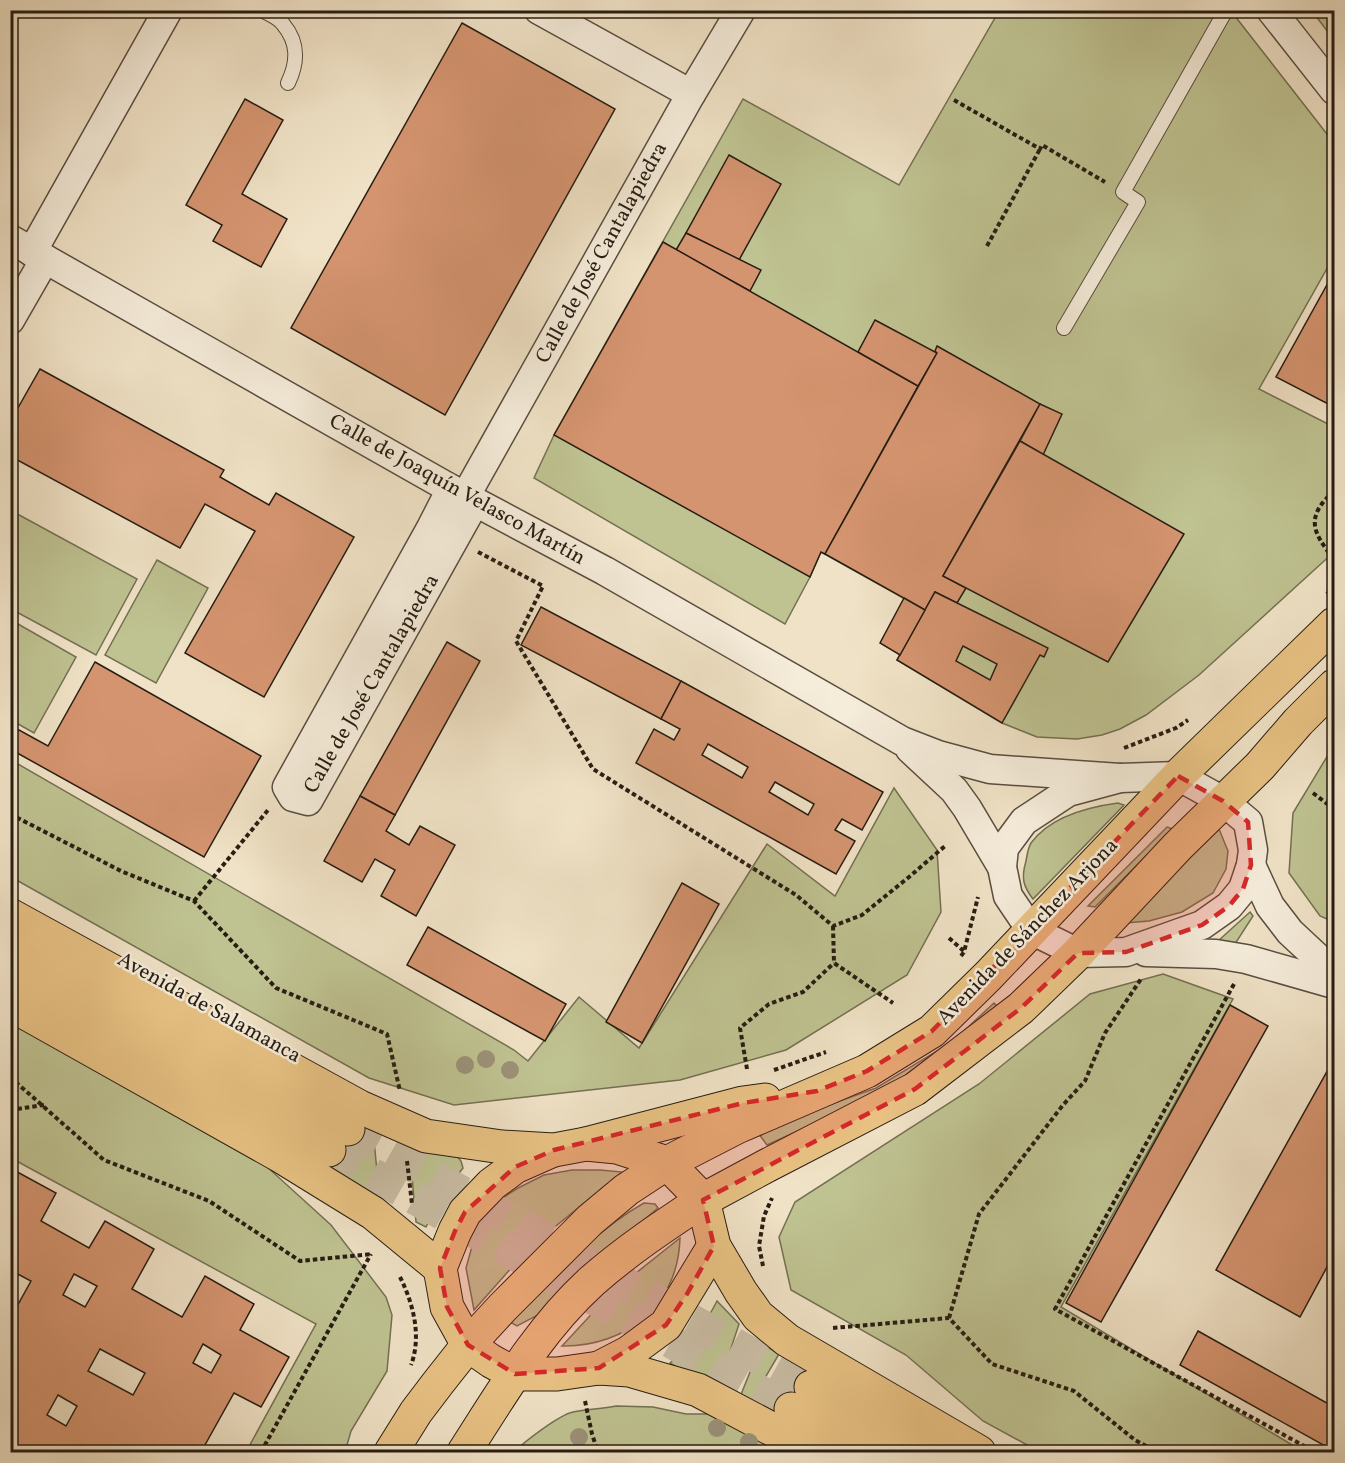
<svg xmlns="http://www.w3.org/2000/svg" width="1345" height="1463" font-family="Vollkorn,serif">
<style>
.green{fill:#bfc291;stroke:#737052;stroke-width:1.5}
.building{fill:#d4946f;stroke:#271d13;stroke-width:1.5;fill-rule:evenodd}
.lines{fill:none;stroke-linecap:round;stroke-linejoin:round}
.trunk-tunnel{stroke:#c8bba2;stroke-width:33;stroke-dasharray:33 16;stroke-linecap:butt}
.service-casing{stroke:#594e40;stroke-width:16}
.minor-casing{stroke:#594e40;stroke-width:31}
.primary-casing{stroke:#271d13;stroke-width:35}
.trunk-casing{stroke:#271d13;stroke-width:35}
.path{stroke:#271d13;stroke-width:4;stroke-dasharray:4.5 3;stroke-linecap:butt}
.service{stroke:#f5ecda;stroke-width:14}
.minor{stroke:#f5ecda;stroke-width:28}
.primary{stroke:#e8c183;stroke-width:33}
.trunk{stroke:#e8c183;stroke-width:33}
.tree{fill:#9b9178}
.marked{fill:#d62828;fill-opacity:0.2;stroke:#d62828;stroke-width:4.5;stroke-dasharray:12 8;stroke-linejoin:round}
.labels{text-anchor:middle;dominant-baseline:central;stroke-width:5;stroke-linejoin:round;paint-order:stroke}
.street-label{font-size:21px;fill:#271d13;stroke:#f5ecda}
</style>
<rect width="100%" height="100%" fill="#f0e2c6"/>
<filter id="stains"><feTurbulence type="fractalNoise" baseFrequency=".00333" numOctaves="4"/><feColorMatrix values="0 0 0 0 .2 0 0 0 0 .09 0 0 0 0 .02 0 0 0 .5 -.17"/></filter>
<radialGradient id="worn" r=".72"><stop offset=".6" stop-color="#630" stop-opacity="0"/><stop offset="1" stop-color="#630" stop-opacity=".3"/></radialGradient>
<g class="green">
<polygon points="999,11 1231,11 1334,143 1334,256 1259,389 1334,427 1334,552 1199,675 1146,715 1120,729 1102,735 1077,739 1037,737 1002,723 897,660 925,610 821,552 810,577 785,624 534,478 554,435 743,99 899,185"/>
<polygon points="1312,11 1334,11 1334,40"/>
<polygon points="10,510 137,579 96,655 11,609"/>
<polygon points="157,560 208,588 156,683 105,655"/>
<polygon points="11,620 76,657 34,733 11,720"/>
<polygon points="1334,745 1334,922 1320,916 1289,873 1293,813"/>
<polygon points="11,760 514,1050 528,1061 579,997 639,1048 767,844 835,896 894,788 937,850 941,912 907,975 786,1050 680,1080 454,1105 369,1078 11,877"/>
<path d="M1118,803L1124,805L1033,899C1023,886 1021,878 1026,861C1027,855 1028,848 1031,843C1050,817 1088,807 1118,803Z"/>
<polygon points="1167,827 1173,829 1095,907 1088,906"/>
<polygon points="1219,829 1228,851 1226,869 1213,893 1182,912 1149,921 1124,923"/>
<polygon points="1250,912 1253,916 1235,944 1218,941"/>
<polygon points="1163,974 1233,999 1061,1307 1304,1452 1040,1452 983,1421 906,1355 791,1290 779,1237 795,1202 979,1084 1090,994"/>
<polygon points="994,1003 997,1006 937,1059 874,1096 767,1145 758,1133 778,1123 876,1088 952,1042"/>
<polygon points="10,1021 265,1165 331,1225 386,1297 392,1315 387,1371 351,1431 345,1452 246,1452 316,1324 11,1158"/>
<polygon points="373,1130 380,1202 342,1181"/>
<polygon points="409,1142 456,1155 461,1161 463,1168 441,1196 426,1227 416,1222"/>
<polygon points="572,1170 600,1170 622,1172 529,1248 474,1310 466,1268 474,1239 485,1219 501,1199 518,1188 544,1175"/>
<path d="M644,1203L655,1204L658,1208L560,1290L538,1315L517,1326L510,1322C552,1280 592,1232 644,1203Z"/>
<path d="M680,1238C678,1304 627,1347 562,1346L612,1292Z"/>
<path d="M717,1301L739,1324L717,1391L670,1363C690,1344 705,1325 717,1301Z"/>
<polygon points="758,1341 779,1354 748,1407 738,1402 750,1372"/>
<path d="M616,1406L653,1407L686,1414H718L787,1452H514C524,1442 559,1415 573,1412C588,1409 602,1409 616,1406Z"/>
</g>
<g class="building">
<polygon points="641,10 658,10 654,17"/>
<polygon points="462,23 615,109 445,415 291,328"/>
<polygon points="245,99 283,120 242,194 287,219 261,267 213,241 222,225 186,205"/>
<polygon points="729,155 781,184 739,260 686,233"/>
<polygon points="686,233 761,270 750,291 676,250"/>
<polygon points="663,242 918,386 825,554 821,552 810,577 554,435"/>
<polygon points="1334,272 1334,407 1276,377"/>
<polygon points="875,320 937,353 918,386 858,352"/>
<polygon points="937,346 1040,404 943,576 966,588 957,603 935,592 925,610 825,554 937,353 935,351"/>
<polygon points="40,369 224,470 220,477 269,505 276,493 354,537 264,697 185,653 255,531 205,504 180,548 10,456 10,422"/>
<polygon points="1040,404 1062,414 1043,455 1020,441"/>
<polygon points="1020,441 1184,534 1108,662 943,576"/>
<path d="M935,592L1048,648L1044,657L1040,655L1002,723L897,660ZM963,646L997,664L990,680L956,661Z"/>
<polygon points="904,598 925,610 900,655 880,643"/>
<polygon points="541,607 681,681 661,719 521,645"/>
<polygon points="447,642 480,661 395,815 360,796"/>
<polygon points="95,662 261,756 204,857 10,749 10,725 48,746"/>
<path d="M681,681L883,792L862,830L842,819L835,830L855,841L836,874L636,763L654,729L674,740L680,729L661,719ZM708,744L748,767L742,778L702,755ZM775,782L814,804L808,815L769,792Z"/>
<polygon points="360,796 395,815 386,831 409,845 420,826 455,845 416,916 381,896 395,870 375,859 362,882 324,861"/>
<polygon points="682,883 719,904 642,1043 606,1022"/>
<polygon points="428,927 566,1004 545,1041 407,965"/>
<polygon points="1230,1005 1268,1026 1101,1322 1066,1303"/>
<polygon points="1334,1059 1334,1254 1300,1317 1216,1270"/>
<path d="M10,1168L56,1193L41,1221L89,1248L105,1221L154,1249L132,1289L182,1317L205,1276L254,1304L240,1330L289,1357L261,1407L234,1393L201,1452H10V1319L31,1281L12,1271L10,1273ZM74,1274L97,1286L85,1307L63,1295ZM203,1344L221,1355L211,1373L193,1363ZM100,1349L145,1373L133,1395L88,1371ZM58,1395L77,1406L66,1426L47,1415Z"/>
<polygon points="1198,1331 1334,1407 1334,1451 1180,1365"/>
</g>
<g class="lines">
<g class="trunk-tunnel">
<polyline points="348,1129 811,1387"/>
<polyline points="329,1150 791,1409"/>
</g>
<defs>
<g id="service">
<path d="M262,10C269,14 279,18 283,24C299,43 298,62 288,83"/>
<polyline points="1064,328 1138,202 1123,192 1226,10"/>
</g>
<g id="minor">
<polyline points="539,10 691,94"/>
<polyline points="1271,10 1334,90"/>
<polyline points="10,239 451,489 605,571 902,741 938,755 990,769 1120,778"/>
<polyline points="32,252 168,10"/>
<polyline points="10,320 45,259"/>
<polyline points="451,489 431,528 287,787 293,797 308,801 475,502"/>
<polyline points="465,497 691,94 741,10"/>
<polyline points="910,749 954,790 967,808 1002,867"/>
<polygon points="1178,776 1223,801 1248,822 1253,850 1251,865 1243,889 1229,906 1202,925 1126,952 1078,953 1031,930 1008,896 1002,867 1004,848 1024,821 1068,792 1120,778"/>
<polyline points="1251,865 1270,906 1290,932 1334,973"/>
<polyline points="1146,952 1216,954 1246,959 1334,984"/>
</g>
<g id="primary">
<polyline points="586,1144 743,1103 765,1100"/>
<polyline points="667,1163 737,1127 867,1071 932,1031 988,976 1178,776 1334,624"/>
<polyline points="703,1200 768,1165 915,1089 1021,1008 1078,953 1178,846 1260,766 1298,722 1334,686"/>
</g>
<g id="trunk">
<polyline points="10,915 360,1107 426,1136 502,1147 554,1150 586,1144 617,1147 667,1163 703,1200 714,1246 741,1292 758,1316 787,1340 979,1452"/>
<polyline points="10,942 348,1129"/>
<polyline points="10,976 329,1150"/>
<polyline points="10,1004 279,1155 373,1213 440,1268"/>
<polyline points="551,1151 515,1167 492,1184 465,1212 455,1231 440,1268 447,1307 468,1345 491,1361 515,1374 557,1374 599,1368 629,1370 698,1390 815,1452"/>
<polyline points="599,1368 628,1353 666,1325 714,1246"/>
<polyline points="811,1387 929,1452"/>
<polyline points="791,1409 867,1452"/>
<polyline points="391,1452 416,1412 438,1383 468,1345 503,1307 590,1220 626,1190 667,1163"/>
<path d="M464,1452C502,1393 539,1329 592,1281C626,1251 665,1225 703,1200"/>
</g>
</defs>
<use href="#service" class="service-casing"/>
<use href="#minor" class="minor-casing"/>
<use href="#primary" class="primary-casing"/>
<use href="#trunk" class="trunk-casing"/>
<g class="path">
<polyline points="954,100 1040,149 1042,145 1105,182"/>
<polyline points="987,246 1040,149"/>
<path d="M1334,491C1305,517 1312,532 1334,559"/>
<polyline points="478,552 543,586 516,641 593,769 796,895 833,926 862,915 909,877 945,846"/>
<polyline points="1327,594 1334,586"/>
<polyline points="1124,748 1176,728 1188,720"/>
<polyline points="1313,793 1334,809"/>
<polyline points="10,814 121,871 194,901 276,988 387,1034 400,1091"/>
<polyline points="194,901 268,810"/>
<polyline points="833,926 834,963 893,1003"/>
<polyline points="949,938 966,953"/>
<polyline points="961,956 964,952 978,897"/>
<polyline points="1234,984 1055,1309 1315,1452"/>
<polyline points="747,1069 740,1028 769,1004 803,992 834,963"/>
<polyline points="774,1070 826,1052"/>
<polyline points="10,1077 104,1160 209,1201 300,1261 372,1254"/>
<polyline points="10,1110 44,1105"/>
<polyline points="407,1161 412,1204"/>
<polyline points="763,1266 759,1246 764,1216 772,1198"/>
<path d="M400,1277C413,1303 422,1336 411,1365"/>
<polyline points="949,1318 979,1214 1063,1105 1085,1081 1105,1033 1141,979"/>
<polyline points="833,1328 949,1318 992,1364 1074,1391 1135,1440 1157,1452"/>
<polyline points="585,1401 592,1434 598,1452"/>
<polyline points="261,1452 371,1254"/>
</g>
<use href="#service" class="service"/>
<use href="#minor" class="minor"/>
<use href="#primary" class="primary"/>
<use href="#trunk" class="trunk"/>
</g>
<g class="tree">
<circle cx="486" cy="1059" r="9"/>
<circle cx="465" cy="1065" r="9"/>
<circle cx="510" cy="1070" r="9"/>
<circle cx="717" cy="1428" r="9"/>
<circle cx="579" cy="1437" r="9"/>
<circle cx="749" cy="1442" r="9"/>
</g>
<path class="marked" d="M1178,776L1223,801L1248,822L1251,865L1243,889L1229,906L1202,925L1126,952L1078,953L1021,1008L915,1089L703,1200L714,1246L687,1294L666,1325L599,1368L515,1374L468,1345L447,1307L440,1268L455,1231L465,1212L515,1167L554,1150L743,1103L817,1091L867,1071L932,1031Z"/>
<g class="labels">
<g class="street-label">
<text transform="translate(602 253) rotate(-61)">Calle de José Cantalapiedra</text>
<text transform="translate(457 490) rotate(29)">Calle de Joaquín Velasco Martín</text>
<text transform="translate(372 684) rotate(-60)">Calle de José Cantalapiedra</text>
<text transform="translate(1028 932) rotate(-46)">Avenida de Sánchez Arjona</text>
<text transform="translate(209 1008) rotate(29)">Avenida de Salamanca</text>
</g>
</g>
<rect width="1345" height="1463" fill="none" stroke="#f0e2c6" stroke-width="36"/>
<rect x="12" y="12" width="1321" height="1439" fill="none" stroke="#271d13" stroke-width="3"/>
<rect x="18" y="18" width="1309" height="1427" fill="none" stroke="#271d13" stroke-width="1.5"/>
<rect width="100%" height="100%" filter="url(#stains)"/>
<rect width="100%" height="100%" fill="url(#worn)"/>
</svg>
